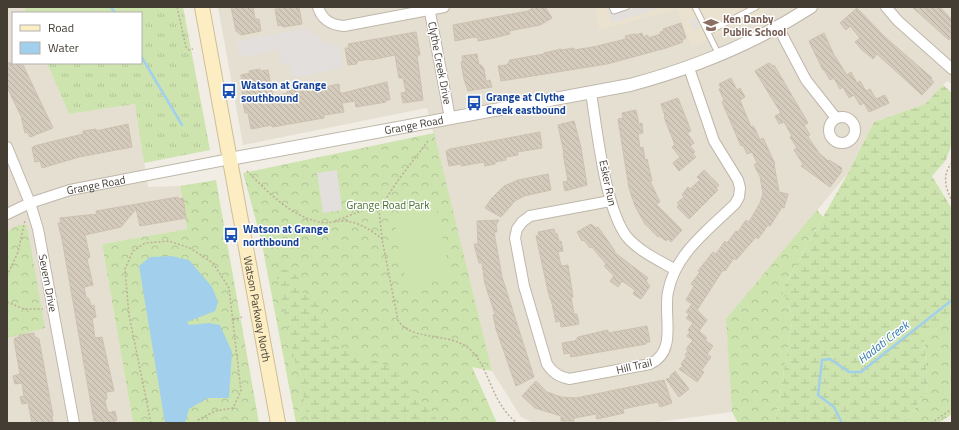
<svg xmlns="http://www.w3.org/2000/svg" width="959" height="430" font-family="'Titillium Web',sans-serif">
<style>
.residential{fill:#e5dfd2}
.education{fill:#eae1ce}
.grass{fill:url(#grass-tufts)}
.forest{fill:url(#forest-crowns)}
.wetland{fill:url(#wetland-marsh)}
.pitch{fill:#cde4ae}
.parking{fill:#e2dfdc}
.water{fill:#a2d0ec}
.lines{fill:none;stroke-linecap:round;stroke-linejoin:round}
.stream{stroke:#a2d0ec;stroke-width:2.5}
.building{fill:url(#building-back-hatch);stroke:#cdc0ae}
.service-casing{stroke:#bfb7aa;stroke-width:7}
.minor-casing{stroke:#bfb7aa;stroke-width:12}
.tertiary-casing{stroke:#bfb7aa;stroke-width:14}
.secondary-casing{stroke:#cfbf96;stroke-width:16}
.path{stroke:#bdaf99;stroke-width:1.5;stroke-dasharray:2 2;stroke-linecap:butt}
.service{stroke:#fff;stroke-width:5}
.minor{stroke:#fff;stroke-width:10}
.tertiary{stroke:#fff;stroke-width:12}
.secondary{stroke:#fcedc3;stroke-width:14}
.labels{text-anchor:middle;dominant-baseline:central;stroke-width:3;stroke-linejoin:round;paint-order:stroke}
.education-label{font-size:11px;font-weight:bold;fill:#785e54;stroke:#fff;text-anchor:start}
.street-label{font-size:11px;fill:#433d34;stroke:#fff}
.transit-label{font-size:11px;font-weight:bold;fill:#164399;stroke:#fff;text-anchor:start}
.park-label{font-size:11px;fill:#47712b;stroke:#fff}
.water-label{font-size:12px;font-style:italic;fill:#337aa9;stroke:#fff}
</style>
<defs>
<pattern id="grass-tufts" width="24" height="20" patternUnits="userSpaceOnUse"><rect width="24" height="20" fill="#cde4ae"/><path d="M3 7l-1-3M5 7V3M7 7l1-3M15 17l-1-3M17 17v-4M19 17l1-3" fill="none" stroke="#b1c496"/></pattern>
<pattern id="forest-crowns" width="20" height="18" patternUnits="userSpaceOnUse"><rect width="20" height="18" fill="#cde4ae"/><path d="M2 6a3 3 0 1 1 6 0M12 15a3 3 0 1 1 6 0" fill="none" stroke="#b1c496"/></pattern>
<pattern id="wetland-marsh" width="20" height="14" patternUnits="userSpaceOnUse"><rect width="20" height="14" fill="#cde4ae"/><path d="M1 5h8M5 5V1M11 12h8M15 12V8" fill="none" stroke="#b1c496"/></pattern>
<pattern id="building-back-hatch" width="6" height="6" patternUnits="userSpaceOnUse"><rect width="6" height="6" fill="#d5cbbd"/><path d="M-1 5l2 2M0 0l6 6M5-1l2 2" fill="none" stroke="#b8afa3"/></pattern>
</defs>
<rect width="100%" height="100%" fill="#f1ede4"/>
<g class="residential">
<polygon points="7,7 24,7 26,13 13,13 13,63 47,63 69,114 135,104 148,187 180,186 187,229 102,244 133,423 7,423"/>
<polygon points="218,7 952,7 952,84 947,81 925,104 874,122 848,173 727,319 732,412 650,423 534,423 521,417 492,371 427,108 243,145"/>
</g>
<polygon class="education" points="595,7 774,7 692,47 677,9 599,30"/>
<polygon class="grass" points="24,7 183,7 210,150 144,163 135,104 69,114 47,63 141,63 141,13 26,13"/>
<g class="forest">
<polygon points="434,133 492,371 472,367 497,423 296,423 261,239 243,173"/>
<polygon points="216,180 259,423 133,423 102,244 187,229 180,186"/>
<polygon points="817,210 823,217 782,290 793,317 775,423 738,423 732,412 726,319"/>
<polygon points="18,225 27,225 45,328 7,338 7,232"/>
<polygon points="952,316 952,414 939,423 905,423 928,389 924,338"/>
</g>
<g class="wetland">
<polygon points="943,85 952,93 952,143 946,160 932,176 952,209 952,316 924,338 928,389 905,423 775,423 793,317 782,290 848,173 874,122 925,104"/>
<polygon points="280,267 298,276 301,292 317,299 335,346 392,367 440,423 309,423 276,275"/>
</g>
<polygon class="pitch" points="436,206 451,279 407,287 393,214"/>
<g class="parking">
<polygon points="607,7 663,7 612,23"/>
<polygon points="695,17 700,27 694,30 689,20"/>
<polygon points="310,28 311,35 320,36 323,43 332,42 332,46 339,46 343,68 292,78 290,64 282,65 279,50 240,57 237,41"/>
<polygon points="337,170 342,210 323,213 317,173"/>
</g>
<polygon class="water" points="171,256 189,260 212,287 218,302 215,311 187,322 189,325 209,323 220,325 232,352 229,398 208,398 189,409 185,423 165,423 139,266 150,257"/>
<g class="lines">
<g class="stream">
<polyline points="111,7 115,13"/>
<polyline points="141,56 182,125"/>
<polyline points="842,423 834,407 818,395 822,360 830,359 849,372 861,372 952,300"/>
</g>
</g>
<g class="building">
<polygon points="231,7 253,7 255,19 259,19 261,31 241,35 236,31"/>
<polygon points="279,7 299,7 302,24 283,27 282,25 278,26 275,9 279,9"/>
<polygon points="534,7 545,7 552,18 540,25 509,31 510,34 489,39 478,41 478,38 474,37 455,41 453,25 528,11"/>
<polygon points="912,7 940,7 952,20 952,37 949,40"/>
<polygon points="857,8 885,37 932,78 931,79 934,82 922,95 877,54 873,59 861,49 855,42 860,38 850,26 846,30 840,23"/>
<polygon points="681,23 686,38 682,40 683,42 666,48 607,64 501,81 498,66 507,65 510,60 544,54 544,53 561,49 561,50 574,48 574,50 593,47 626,39 625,36 635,34 635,35 642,33 643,37 648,35 648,38 661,34 660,32 664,31 663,29"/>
<polygon points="416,32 420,55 417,55 423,100 403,103 401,93 406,92 403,78 399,78 395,55 371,60 371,59 357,61 357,64 348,65 345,48 349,48 348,44"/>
<polygon points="824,33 834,55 847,75 851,72 857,83 860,81 866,91 870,89 876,99 885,95 889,103 869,112 864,103 860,105 854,95 849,98 843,87 840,89 834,78 830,80 824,70 823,70 809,41"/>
<polygon points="477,54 479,65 481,65 484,69 486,81 490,80 492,87 468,91 464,79 461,62 463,61 462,56"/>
<polygon points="7,63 22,63 53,128 30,137 27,132 25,133 21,116 7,87"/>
<polygon points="769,63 773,66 774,65 808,123 804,125 810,135 808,137 819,153 828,161 829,160 842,168 841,170 842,171 830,187 801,166 803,164 794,150 797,148 790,137 792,136 784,122 779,124 775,116 781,113 755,71"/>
<polygon points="260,69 261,71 268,70 273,96 288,93 287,91 318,85 319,88 339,84 340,93 343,93 387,82 390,100 385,100 386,102 356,107 355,101 342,103 344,112 324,115 324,118 272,127 272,125 251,129 248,113 245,113 243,102 241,75 250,73 249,71"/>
<polygon points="731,78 737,90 740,88 745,97 740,100 751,127 753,126 755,129 760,140 763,138 775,164 774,164 779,192 788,194 784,208 782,207 770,226 768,225 758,239 756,237 736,260 734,258 725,271 723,270 697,310 707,320 699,331 707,338 705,340 713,346 707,354 711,357 701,371 704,372 697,382 679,369 683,366 681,364 687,356 685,355 688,351 686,349 693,340 687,336 690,332 688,330 693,323 686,318 689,315 686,312 692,304 686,300 694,286 691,284 700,272 698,271 713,252 716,254 725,241 727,243 736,231 738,232 746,220 749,222 760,203 763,194 760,176 754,165 757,163 752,152 747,154 743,145 741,146 722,102 724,100 719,89 721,88 719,84"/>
<polygon points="678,98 691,131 687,133 694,143 690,146 695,152 693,154 696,157 679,171 673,163 680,157 672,147 675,145 664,117 665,116 661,104"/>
<polygon points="636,110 639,124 642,123 643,133 638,134 640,148 643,147 645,160 647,159 652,181 650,181 660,202 656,204 682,230 671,242 668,239 666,241 660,236 658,237 645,224 635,206 629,188 618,119 623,118 622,113"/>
<polygon points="574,121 581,148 587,185 565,191 563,182 568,181 563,153 564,153 558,125"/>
<polygon points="128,124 132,147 79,157 42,168 40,161 35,162 32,148 34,146 83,134 83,131 96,129 96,131"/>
<polygon points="540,132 542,148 517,152 518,155 506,157 506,160 495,162 495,164 485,166 484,162 461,166 461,164 449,166 446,151 450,149"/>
<polygon points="704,170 719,185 716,188 718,190 689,219 677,207 679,205 677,203 684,197 682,195 688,187 690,189 700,180 697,177"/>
<polygon points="548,174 551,190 524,196 515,201 501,217 485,208 491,199 504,186 518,180"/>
<polygon points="178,197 178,199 183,198 186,218 140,226 136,209 121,227 85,235 90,257 87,259 93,285 84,287 86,297 89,299 91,306 94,305 96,317 92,318 95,338 102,337 114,391 106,392 107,398 105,401 108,413 115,411 117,420 111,423 98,423 98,421 94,421 62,239 58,223 61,223 60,218 97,214 96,211"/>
<polygon points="499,220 496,225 497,232 494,232 502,277 534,377 516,386 496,329 493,315 495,314 485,284 482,263 479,263 474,244 478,244 477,221"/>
<polygon points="591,224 596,228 598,227 615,251 614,252 648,278 646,281 650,286 641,299 633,294 635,290 622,281 618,287 610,281 614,276 604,266 606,264 592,247 590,248 584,240 582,241 577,232"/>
<polygon points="554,229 555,234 557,233 559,242 561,241 563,251 558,252 561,266 568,265 573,297 571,297 574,314 577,314 579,324 561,327 560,321 556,322 551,299 550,299 548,291 536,236 539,235 538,232"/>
<polygon points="647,326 650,342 646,342 646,344 571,357 570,353 564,354 562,343 575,341 578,337 608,330 608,333"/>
<polygon points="34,333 34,336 39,339 53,416 52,416 53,423 32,423 28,403 22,404 20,397 24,396 22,383 15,384 13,376 20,374 14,340 15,338 19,337 19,335"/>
<polygon points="675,371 689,389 679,397 666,379 671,378 670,376"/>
<polygon points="664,380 672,403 660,407 658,402 632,407 623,409 624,413 597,419 596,414 574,418 574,421 561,421 561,416 535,408 522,396 536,381 547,392 561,397 576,398"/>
</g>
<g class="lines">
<defs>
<g id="service">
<polyline points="612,7 614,11 626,7"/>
<polyline points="695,7 719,55"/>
<polyline points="708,32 756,7"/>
</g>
<g id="minor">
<path d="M318,7C322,20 331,25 344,26L444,7"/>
<polyline points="429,7 450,118"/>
<polyline points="886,7 898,21 952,69"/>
<polyline points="778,27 806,80 836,118"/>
<path d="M591,93C597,129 605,209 627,237C639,251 658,260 674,269"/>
<circle cx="842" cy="130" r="13"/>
<polyline points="7,147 30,203 38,229 74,423"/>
<path d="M610,201L530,216L522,222L517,229L515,238L524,286L547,364C553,373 558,376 569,379L650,364C678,351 663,317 668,292C675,254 708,230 735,204L739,197L740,188L738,180L714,141L689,68"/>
<path id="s1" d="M7,214L30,203L70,190L230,159"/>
</g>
<g id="tertiary">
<path id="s2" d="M230,159L630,85C694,68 755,43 811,7"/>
</g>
<g id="secondary">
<path id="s3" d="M202,7L278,423"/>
</g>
</defs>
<use href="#service" class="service-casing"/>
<use href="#minor" class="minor-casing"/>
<use href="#tertiary" class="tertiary-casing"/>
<use href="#secondary" class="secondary-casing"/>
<g class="path">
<polyline points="177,7 186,47 189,50 193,49"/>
<path d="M428,141L399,179L379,209L382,239L398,320C410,341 445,332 467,347C490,364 489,401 517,423"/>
<path d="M952,163C942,174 945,188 952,200"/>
<path d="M247,171C268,192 289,215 319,222C328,224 335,221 344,221C359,222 371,230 382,239"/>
<polyline points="335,221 382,203"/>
<polyline points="7,276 18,252 25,220"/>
<polyline points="7,302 24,309 43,309"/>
<polyline points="233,320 242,317"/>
<polyline points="151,423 129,315 125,269 133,251 145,243 169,241 190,248 213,263 229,288 241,391 233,408 215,411 198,420 198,423"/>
<polyline points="931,423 952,409"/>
</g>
<use href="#service" class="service"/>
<use href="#minor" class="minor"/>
<use href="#tertiary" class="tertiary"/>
<use href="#secondary" class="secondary"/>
</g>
<defs>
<symbol id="school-bare" viewBox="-9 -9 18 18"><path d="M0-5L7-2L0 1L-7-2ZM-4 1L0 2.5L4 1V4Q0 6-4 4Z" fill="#8d6e63" stroke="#fff" stroke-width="2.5" paint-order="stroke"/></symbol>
<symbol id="bus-bare" viewBox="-9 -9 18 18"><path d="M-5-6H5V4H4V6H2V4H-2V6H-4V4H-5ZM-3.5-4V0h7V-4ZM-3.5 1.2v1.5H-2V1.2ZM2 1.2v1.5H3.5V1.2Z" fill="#1a4fb4" stroke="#fff" stroke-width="2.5" paint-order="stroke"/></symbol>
</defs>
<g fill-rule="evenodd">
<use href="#school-bare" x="700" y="14" width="22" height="22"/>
<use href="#bus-bare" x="218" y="80" width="22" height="22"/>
<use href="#bus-bare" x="463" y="92" width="22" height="22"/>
<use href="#bus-bare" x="220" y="224" width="22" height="22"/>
</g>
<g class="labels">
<g class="education-label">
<text x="723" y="19">Ken Danby<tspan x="723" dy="13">Public School</tspan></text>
</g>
<g class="street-label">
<text transform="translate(440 63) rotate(79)">Clythe Creek Drive</text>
<text stroke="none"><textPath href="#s2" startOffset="187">Grange Road</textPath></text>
<text transform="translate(608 183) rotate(78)">Esker Run</text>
<text stroke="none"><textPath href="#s1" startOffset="94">Grange Road</textPath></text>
<text transform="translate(48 283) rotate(79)">Severn Drive</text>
<text stroke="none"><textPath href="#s3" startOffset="307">Watson Parkway North</textPath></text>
<text transform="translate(634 366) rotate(-13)">Hill Trail</text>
</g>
<g class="transit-label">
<text x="241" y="85">Watson at Grange<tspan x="241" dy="13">southbound</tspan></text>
<text x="486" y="97">Grange at Clythe<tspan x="486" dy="13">Creek eastbound</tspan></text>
<text x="243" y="229">Watson at Grange<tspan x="243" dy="13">northbound</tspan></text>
</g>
<g class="park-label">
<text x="388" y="205">Grange Road Park</text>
</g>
<g class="water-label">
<text transform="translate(883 342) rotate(-38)">Hadati Creek</text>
</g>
</g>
<rect width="959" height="430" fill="none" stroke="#433d34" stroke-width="16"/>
<rect x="12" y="12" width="130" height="52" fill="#ffffff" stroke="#b4b1ae"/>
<rect x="20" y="25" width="20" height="6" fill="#fcedc3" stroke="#b4b1ae"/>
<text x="48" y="32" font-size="12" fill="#433d34">Road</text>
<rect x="20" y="42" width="20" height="12" fill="#a2d0ec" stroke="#b4b1ae"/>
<text x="48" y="52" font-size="12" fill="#433d34">Water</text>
</svg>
